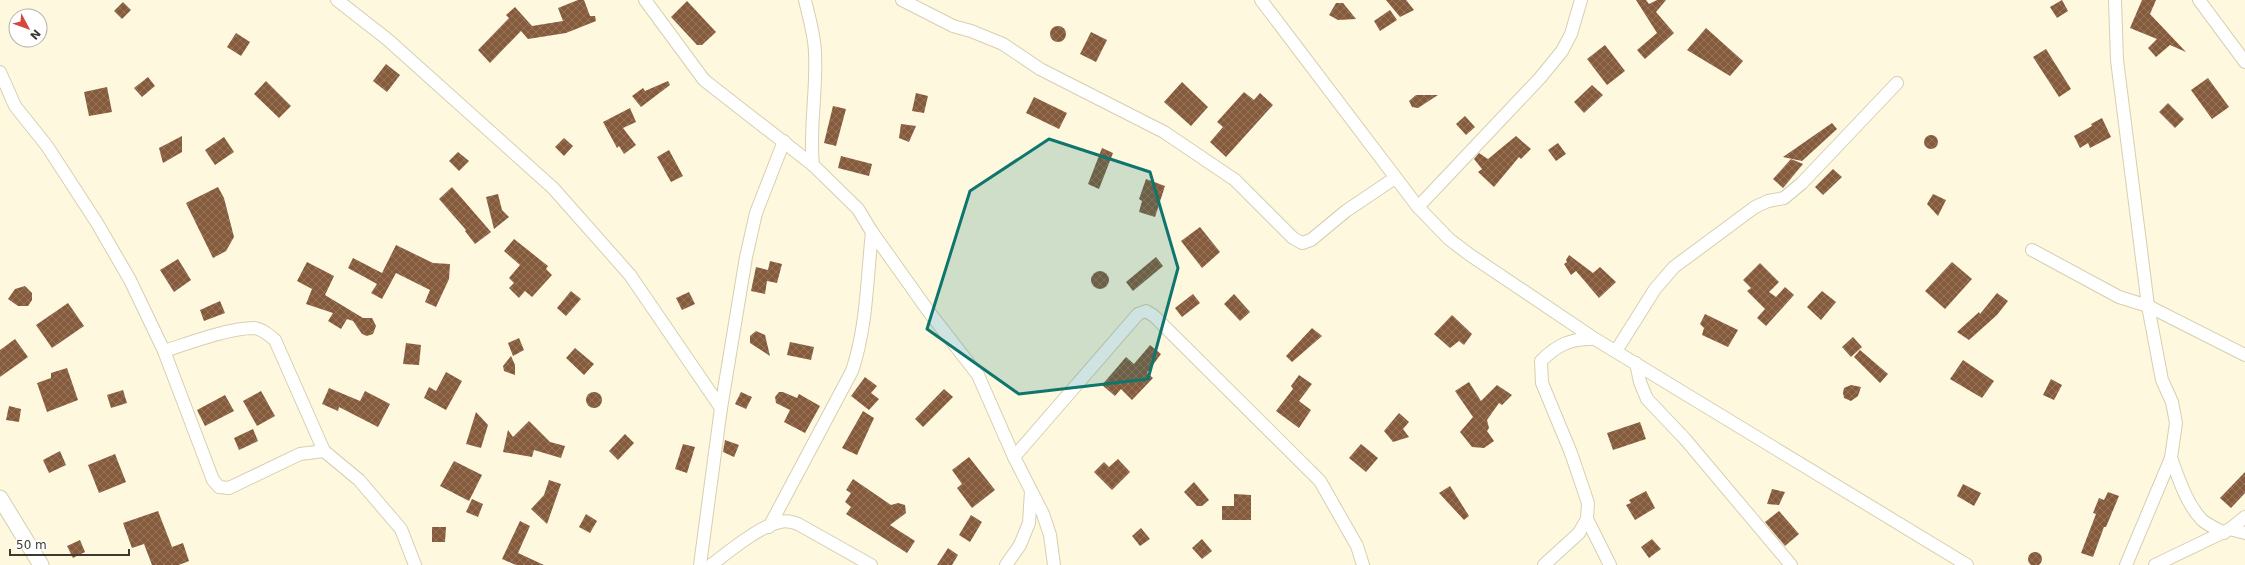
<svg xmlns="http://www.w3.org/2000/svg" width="2245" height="565" font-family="'DejaVu Sans',sans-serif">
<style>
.building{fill:url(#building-cross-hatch)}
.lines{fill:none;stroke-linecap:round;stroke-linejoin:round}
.minor-casing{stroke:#d6cfb0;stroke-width:14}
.tertiary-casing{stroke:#d6cfb0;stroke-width:17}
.minor{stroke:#fff;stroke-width:12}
.tertiary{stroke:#fff;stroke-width:15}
.marked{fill:#0f766e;fill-opacity:0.2;stroke:#0f766e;stroke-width:3;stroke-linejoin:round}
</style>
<defs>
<pattern id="building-cross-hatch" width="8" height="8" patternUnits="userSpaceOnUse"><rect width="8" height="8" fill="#855b3c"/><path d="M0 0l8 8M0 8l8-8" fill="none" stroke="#95755d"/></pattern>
</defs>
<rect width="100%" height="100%" fill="#fef8df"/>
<g class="building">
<polygon points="578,0 584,0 590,16 595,16 596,21 566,33 528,39 521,31 490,63 478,50 509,18 506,15 515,7 532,26 563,21 558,8"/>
<polygon points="1386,0 1406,0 1414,10 1400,17"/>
<polygon points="1636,0 1646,0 1649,4 1657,0 1666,0 1656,12 1674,33 1645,59 1637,50 1657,33"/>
<polygon points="2062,0 2068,11 2057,18 2050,7"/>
<polygon points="2142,0 2156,0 2150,14 2186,52 2170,45 2156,57 2148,48 2157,39 2130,28"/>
<polygon points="687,1 716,32 702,45 697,45 671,17"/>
<polygon points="123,2 131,10 122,19 114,11"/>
<polygon points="1336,3 1343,3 1356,19 1338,20 1329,15"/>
<polygon points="1390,10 1397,20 1380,31 1374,21"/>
<circle cx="1058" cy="34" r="8"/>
<polygon points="1706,28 1743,61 1730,76 1687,50"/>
<polygon points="1091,32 1107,40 1096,62 1080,54"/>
<polygon points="236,33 250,42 241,56 227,47"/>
<polygon points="1605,45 1625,71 1607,85 1587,59"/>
<polygon points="2046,49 2071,89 2059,97 2033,57"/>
<polygon points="386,64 400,75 387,92 373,81"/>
<polygon points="148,77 155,86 142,97 134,88"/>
<polygon points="2208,78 2229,107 2212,119 2191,90"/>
<polygon points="266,81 291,106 279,118 254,94"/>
<polygon points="668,81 670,85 641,107 632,96 643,88 645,91"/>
<polygon points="1182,82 1208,107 1191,126 1164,102"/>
<polygon points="1592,85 1603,95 1584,113 1574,102"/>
<polygon points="107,87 112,112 89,116 84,92"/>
<polygon points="1244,92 1254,100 1260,93 1273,105 1226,157 1210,142 1223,127 1217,122"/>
<polygon points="916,93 928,96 924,113 912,111"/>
<polygon points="1416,95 1438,95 1418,108 1412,107 1409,101"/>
<polygon points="1034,97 1067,113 1059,129 1026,113"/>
<polygon points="2168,103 2184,119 2175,128 2159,112"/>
<polygon points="833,106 846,109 836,146 824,143"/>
<polygon points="630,108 636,122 623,128 636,145 624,154 619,146 617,148 603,122"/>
<polygon points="1465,116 1475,127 1466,135 1456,124"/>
<polygon points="2102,118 2111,137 2090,148 2088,143 2080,148 2074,136 2092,126 2091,124"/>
<polygon points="1832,123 1837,129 1802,161 1783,157"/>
<polygon points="901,124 916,126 909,142 899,138"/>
<circle cx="1931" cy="142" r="7"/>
<polygon points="182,136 182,152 163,163 159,148"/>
<polygon points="1516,136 1531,149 1521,159 1519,157 1494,187 1478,172 1482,169 1474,159 1479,153 1488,159"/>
<polygon points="224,137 234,152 215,165 205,150"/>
<polygon points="564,138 573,146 564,156 555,147"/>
<polygon points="1558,143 1566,154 1556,161 1548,150"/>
<polygon points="1102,148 1113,153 1099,189 1088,184"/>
<polygon points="669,150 683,176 671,182 657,157"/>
<polygon points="458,152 469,161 459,171 449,161"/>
<polygon points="841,156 872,164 869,176 838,168"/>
<polygon points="1791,159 1803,164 1783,188 1773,179"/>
<polygon points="1833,169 1842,177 1823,195 1815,187"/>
<polygon points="1146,179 1165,186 1155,217 1139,212 1142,201 1139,199"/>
<polygon points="218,187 224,198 234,237 226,251 213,258 186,203"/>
<polygon points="452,187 491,232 475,244 465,231 466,230 439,199"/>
<polygon points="498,194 502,210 509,217 494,229 486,197"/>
<polygon points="1933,194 1946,200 1938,216 1927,204"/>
<polygon points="1200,227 1220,252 1202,268 1181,241"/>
<polygon points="514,239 548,266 546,269 552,275 532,297 525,291 519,298 509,288 514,283 509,278 520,265 504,251"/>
<polygon points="396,245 433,263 450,264 449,279 436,307 425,302 430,290 396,273 382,299 371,293 377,284 348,268 353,258 382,273"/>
<polygon points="1569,255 1593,273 1600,267 1616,282 1599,298 1576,271 1571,275 1564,264 1567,262 1566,260"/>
<polygon points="1156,257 1163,266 1133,291 1126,282"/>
<polygon points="178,259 191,280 174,292 160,270"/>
<polygon points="770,261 782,264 777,283 767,281 765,294 751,291 756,267 768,270"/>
<polygon points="307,262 334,276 325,295 363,318 372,318 376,326 373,334 367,336 362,334 353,321 347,319 341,329 328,321 333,313 306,304 312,289 297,281"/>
<polygon points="1952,262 1972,279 1945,309 1925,291"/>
<polygon points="1760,263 1779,282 1769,292 1776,297 1785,287 1794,295 1766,326 1757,318 1765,309 1747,291 1751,288 1743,280"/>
<circle cx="1100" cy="280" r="9"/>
<polygon points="25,286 32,293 32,300 28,306 18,306 8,299 15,289"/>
<polygon points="571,291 581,299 566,316 557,308"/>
<polygon points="1822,291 1836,302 1821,320 1807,307"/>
<polygon points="689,292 695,304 682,310 676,298"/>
<polygon points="1997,293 2008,301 1997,315 1969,340 1957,332 1979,312 1980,314"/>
<polygon points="1193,294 1200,303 1182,317 1175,308"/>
<polygon points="1234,294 1250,312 1240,321 1224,304"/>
<polygon points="220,301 225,313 204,321 200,310"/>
<polygon points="68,303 84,326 52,348 36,325"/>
<polygon points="1705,314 1738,330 1728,347 1702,335 1704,328 1700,324"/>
<polygon points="1452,315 1472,334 1464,345 1459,341 1450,348 1434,334"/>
<polygon points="1312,328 1322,336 1292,362 1286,356"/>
<polygon points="756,331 765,335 770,356 750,343 750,336"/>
<polygon points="1853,337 1862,347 1851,357 1842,347"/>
<polygon points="519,338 524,350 513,356 508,343"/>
<polygon points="15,339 28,357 0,377 0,350"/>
<polygon points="790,342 814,347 811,360 787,355"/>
<polygon points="406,343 421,345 419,365 403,364"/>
<polygon points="1150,345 1161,354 1147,373 1153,378 1132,400 1121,389 1115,396 1102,385 1126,357 1134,364"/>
<polygon points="575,348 594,364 584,375 566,358"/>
<polygon points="1860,350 1888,374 1880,383 1854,357"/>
<polygon points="511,356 515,365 515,375 504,371 503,366"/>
<polygon points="1963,360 1994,381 1982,398 1950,379"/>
<polygon points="67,368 78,400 47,412 37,383 51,378 51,373"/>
<polygon points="446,372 462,381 446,410 424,398 429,387 436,391"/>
<polygon points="1299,375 1312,384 1299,401 1311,410 1299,428 1276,411 1293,389 1291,386"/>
<polygon points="865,377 877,386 871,393 879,399 869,410 851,396"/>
<polygon points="2051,379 2062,385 2054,400 2043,395"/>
<polygon points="1469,382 1481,401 1497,385 1512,395 1502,405 1499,403 1487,420 1489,428 1487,431 1494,441 1484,448 1472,447 1460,432 1473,417 1455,391"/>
<polygon points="1851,385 1861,387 1858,396 1851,401 1844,398 1843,393 1844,388"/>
<polygon points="329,388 360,401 365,391 390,404 378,427 339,407 338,411 322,404"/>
<polygon points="944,389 953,397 923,427 915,419"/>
<polygon points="123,390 127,403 111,408 107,395"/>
<polygon points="261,391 275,416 257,426 243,401"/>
<circle cx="594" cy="400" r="8"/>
<polygon points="741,392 752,397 746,409 735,404"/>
<polygon points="779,392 783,392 797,398 799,394 820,406 805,433 784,422 790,410 776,403 775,397"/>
<polygon points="225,395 234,411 205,426 197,410"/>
<polygon points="9,406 21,409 19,422 6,420"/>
<polygon points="863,411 874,418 857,455 842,448"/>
<polygon points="476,412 488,425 481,448 466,444"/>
<polygon points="1399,413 1409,422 1403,429 1409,437 1393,442 1384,431"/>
<polygon points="529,421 550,442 565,446 561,458 534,450 532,457 503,452 508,430 513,437"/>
<polygon points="1640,422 1646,439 1613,450 1607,433"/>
<polygon points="253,429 258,441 239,450 234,438"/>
<polygon points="625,434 634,443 618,460 609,451"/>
<polygon points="725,440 739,445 734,457 723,452"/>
<polygon points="683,444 695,447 687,473 675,469"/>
<polygon points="1361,444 1378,458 1366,472 1349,458"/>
<polygon points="60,451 66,465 49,473 43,460"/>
<polygon points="115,454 126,482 99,493 88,465"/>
<polygon points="969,457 995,490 972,508 957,488 962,484 952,470"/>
<polygon points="1118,459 1130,472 1112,490 1094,472 1104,462 1109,467"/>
<polygon points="454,461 482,475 469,501 440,486"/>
<polygon points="2245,472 2245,493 2231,508 2220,498"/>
<polygon points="853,479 891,505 898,503 905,505 906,513 890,525 915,541 907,553 846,514 851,507 845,502 851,493 846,490"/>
<polygon points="549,480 561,484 547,524 531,509 544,495"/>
<polygon points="1194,482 1209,500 1202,506 1197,506 1184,492"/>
<polygon points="1963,484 1981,493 1974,506 1957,496"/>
<polygon points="1450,486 1469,516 1464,520 1439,493"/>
<polygon points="1772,489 1785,492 1779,505 1767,504"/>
<polygon points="1646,491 1655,508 1635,520 1626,505 1631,503 1629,500"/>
<polygon points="2108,492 2119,496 2106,527 2104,527 2093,557 2081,553 2096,514 2093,513 2099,498 2104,500"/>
<polygon points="1234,494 1251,495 1251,520 1222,520 1222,506 1234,506"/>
<polygon points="472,499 483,504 478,517 466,512"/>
<polygon points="158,511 172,547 183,543 189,561 179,565 152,565 144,544 132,548 123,523"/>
<polygon points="1779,511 1799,534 1785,546 1765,522"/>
<polygon points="586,514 597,521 590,533 579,527"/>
<polygon points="971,515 982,522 970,542 959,535"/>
<polygon points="520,521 530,526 518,553 544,565 516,565 502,559"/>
<polygon points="432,527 446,527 445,542 432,542"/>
<polygon points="1141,528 1150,539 1140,546 1132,536"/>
<polygon points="1202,539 1212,551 1202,559 1192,548"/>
<polygon points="1652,539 1661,549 1649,558 1641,547"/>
<polygon points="80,540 85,552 73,558 67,546"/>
<polygon points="948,548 958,555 952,565 937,565"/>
<circle cx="2035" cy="559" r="7"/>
</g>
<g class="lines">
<defs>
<g id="minor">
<polyline points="337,0 387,39 553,188 630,275 721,408"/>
<polyline points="645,0 704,80 813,165 858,209 872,232 929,312 978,375 1014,457 1043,514 1050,535 1054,565"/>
<path d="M805,0C809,18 815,36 815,54C817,92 809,128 813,165"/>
<polyline points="902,0 953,26 971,31 1003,44 1040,69 1164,132 1235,180 1293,238 1302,243 1311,240 1346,211 1395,178"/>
<polyline points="1261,0 1418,207 1449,239 1470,255 1595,339 1967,565"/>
<polyline points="2115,0 2117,60 2148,306 2162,380 2172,402 2176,423 2171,458 2126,565"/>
<polyline points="2199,0 2245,62"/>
<polyline points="0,72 15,106 47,146 97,223 130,280 164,351 213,480 219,487 229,488 300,454 324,451 359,480 401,529 415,565"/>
<polyline points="1418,207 1540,78 1562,51 1571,34 1581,0"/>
<polyline points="2032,250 2119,297 2148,306 2245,355"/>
<path d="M164,351C189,343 229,328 254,328C262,329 269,335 275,340L324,451"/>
<polyline points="1616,351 1655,289 1674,267 1755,207 1768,201 1784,198 1802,183 1897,83"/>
<polyline points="1636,363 1640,382 1647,399 1685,439 1791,565"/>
<polyline points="1014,457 1138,314 1146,311 1154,316 1320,481 1357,546 1363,565"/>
<path d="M2171,458C2179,479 2186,503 2202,520C2208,525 2217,529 2224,533"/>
<polyline points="1587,519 1610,565"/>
<path d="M769,527L852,371C867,327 867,278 872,232"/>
<polyline points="2230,529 2245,533"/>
<polyline points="700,565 721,408 746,257 756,213 784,141"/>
<path d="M711,565C727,553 761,525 780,522C786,520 792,522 798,524L871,565"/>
<polyline points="1006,565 1020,545 1029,523 1031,491"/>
<path d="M1544,565L1579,533L1587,519L1588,503L1571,453L1542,383L1541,361C1557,345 1571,338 1594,339"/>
<polyline points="2155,565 2230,529 2245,517"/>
</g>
<polyline id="tertiary" points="0,498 41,565"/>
</defs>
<use href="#minor" class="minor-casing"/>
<use href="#tertiary" class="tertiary-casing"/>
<use href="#minor" class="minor"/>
<use href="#tertiary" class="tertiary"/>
</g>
<path class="marked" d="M1049,139L1150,172L1178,268L1148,379L1019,394L927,329L970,191Z"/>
<g transform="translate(28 28) rotate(131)"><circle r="19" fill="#ffffff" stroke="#b1b0ab"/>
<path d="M0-3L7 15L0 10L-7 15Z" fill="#d54740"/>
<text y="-6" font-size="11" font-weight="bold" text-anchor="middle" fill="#3d3a2d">N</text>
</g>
<path d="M10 549v6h119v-6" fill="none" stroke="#3d3a2d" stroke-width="2"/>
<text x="16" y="549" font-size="12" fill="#3d3a2d" stroke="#ffffff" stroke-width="3" paint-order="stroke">50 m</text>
</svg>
